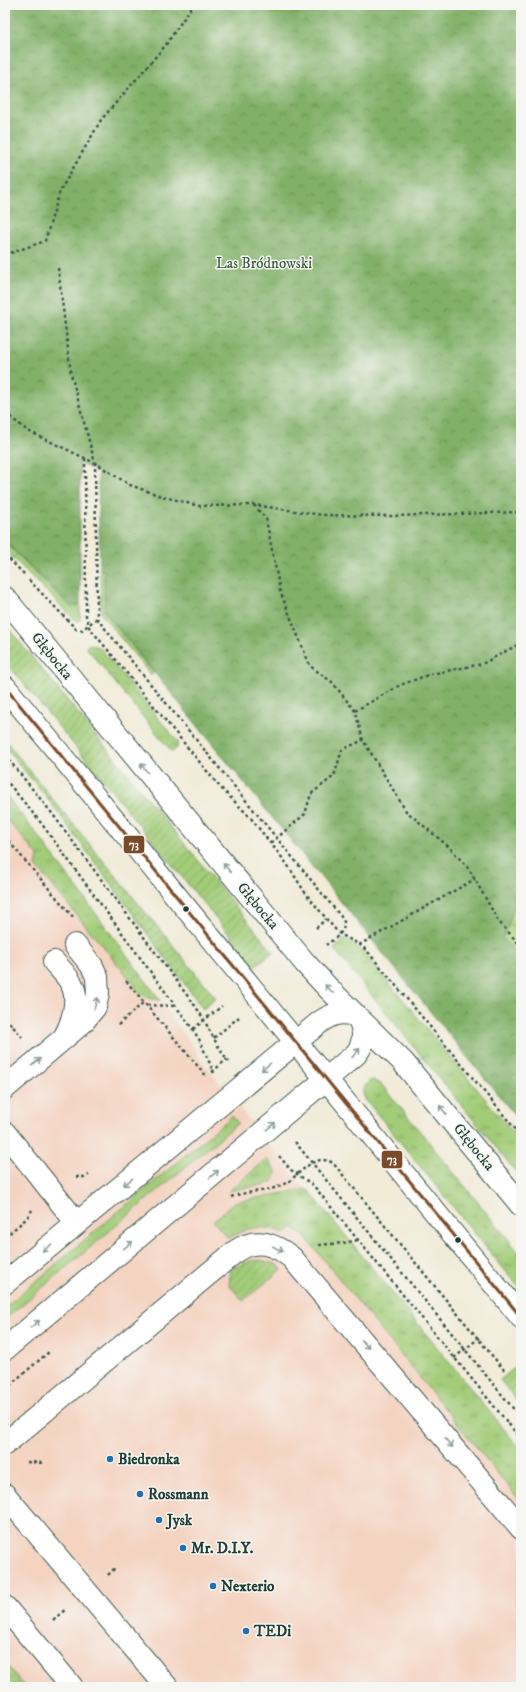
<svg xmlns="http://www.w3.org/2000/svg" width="526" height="1692" font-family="'IM FELL DW Pica',serif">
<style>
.built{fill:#f4d3c1}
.grass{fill:url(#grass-tufts);stroke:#608456}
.forest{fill:url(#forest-crowns);stroke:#50764e}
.garden{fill:url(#garden-furrows);stroke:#608456}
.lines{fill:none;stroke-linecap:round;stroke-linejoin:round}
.minor-casing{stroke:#3e574d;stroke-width:24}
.path{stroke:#3e574d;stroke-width:2.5;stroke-dasharray:3 3;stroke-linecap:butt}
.minor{stroke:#fff;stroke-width:22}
.bus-1-casing{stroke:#f6f6f2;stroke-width:6}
.bus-1{stroke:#7a4b2a;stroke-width:3}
.oneway{stroke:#8f9e9a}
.bus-dot{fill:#1f3d34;stroke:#f6f6f2;stroke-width:1.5}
.poi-dot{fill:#1f6fb2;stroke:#f6f6f2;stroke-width:1.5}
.labels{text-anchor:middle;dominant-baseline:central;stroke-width:3;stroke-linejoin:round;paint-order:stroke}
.park-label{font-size:15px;fill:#395a42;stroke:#f6f6f2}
.street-label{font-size:15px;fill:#1f3d34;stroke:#f6f6f2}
.poi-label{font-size:15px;font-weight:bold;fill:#1f3d34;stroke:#f6f6f2;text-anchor:start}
.line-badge{stroke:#f6f6f2;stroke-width:1.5}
.badge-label{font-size:11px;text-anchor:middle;font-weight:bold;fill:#fff}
</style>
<defs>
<pattern id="grass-tufts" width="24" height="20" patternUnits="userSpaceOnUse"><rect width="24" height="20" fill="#a2cc78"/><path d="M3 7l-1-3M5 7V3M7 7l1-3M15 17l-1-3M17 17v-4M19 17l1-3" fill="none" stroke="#83a763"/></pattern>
<pattern id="forest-crowns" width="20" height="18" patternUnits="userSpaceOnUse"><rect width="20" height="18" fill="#81b068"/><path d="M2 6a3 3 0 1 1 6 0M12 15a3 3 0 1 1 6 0" fill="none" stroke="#699056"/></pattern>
<pattern id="garden-furrows" width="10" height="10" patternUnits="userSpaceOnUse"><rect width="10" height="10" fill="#a2cc78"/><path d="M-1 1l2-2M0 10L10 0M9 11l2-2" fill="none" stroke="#83a763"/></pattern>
</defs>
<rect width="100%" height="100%" fill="#f6f6f2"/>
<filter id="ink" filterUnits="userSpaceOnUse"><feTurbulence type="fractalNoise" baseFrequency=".025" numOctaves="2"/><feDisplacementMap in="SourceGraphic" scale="8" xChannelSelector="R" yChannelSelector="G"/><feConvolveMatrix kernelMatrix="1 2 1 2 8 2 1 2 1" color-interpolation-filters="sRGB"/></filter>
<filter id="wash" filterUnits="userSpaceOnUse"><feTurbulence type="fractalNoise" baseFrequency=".012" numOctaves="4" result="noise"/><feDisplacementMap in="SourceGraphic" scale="16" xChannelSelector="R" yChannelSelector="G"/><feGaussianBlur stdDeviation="0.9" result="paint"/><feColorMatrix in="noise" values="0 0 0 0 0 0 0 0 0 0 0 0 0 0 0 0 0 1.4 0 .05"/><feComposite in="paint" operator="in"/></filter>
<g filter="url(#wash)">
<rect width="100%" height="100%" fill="#f1ebd8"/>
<polygon class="built" points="5,795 34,831 198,1053 197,1055 305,1189 309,1191 521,1450 521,1687 5,1687"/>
<g class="grass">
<polygon points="5,542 71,607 80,604 80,620 76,621 5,550"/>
<polygon points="100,570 104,570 105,612 154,673 151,675 101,614"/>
<polygon points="90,644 100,648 178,742 177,748 172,752 86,647"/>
<polygon points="5,740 51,797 48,799 5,747"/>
<path d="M5,794L39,837L160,1000C149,999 137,996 134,984L36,866L38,856L5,817Z"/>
<polygon points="521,885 521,957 502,939 508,926"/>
<polygon points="345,939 353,943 366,955 521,1142 521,1178 334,949"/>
<polygon points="373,1080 382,1085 521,1255 521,1290 365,1099 363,1093 363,1088 368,1082"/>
<polygon points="232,1116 238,1123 5,1319 5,1307"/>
<path d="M267,1159L276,1171C277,1177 273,1182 267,1184L229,1191Z"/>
<path d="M305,1189L309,1191L521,1450V1502L306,1238L293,1227L285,1234C265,1224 247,1226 229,1239L213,1221L235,1202Z"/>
</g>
<polygon class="forest" points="5,5 521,5 521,885 508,926 502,939 521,957 521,1123 105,612 104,570 100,570 98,472 80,464 80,604 71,607 5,541"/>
<g class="garden">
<polygon points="5,624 273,952 255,966 5,661"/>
<polygon points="51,797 216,998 203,1009 48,799"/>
<polygon points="261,1260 276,1264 282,1269 243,1301 229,1285 231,1269 250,1261"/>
<polygon points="518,1365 521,1369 521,1406 500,1380"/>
<polygon points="5,1663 25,1687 5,1687"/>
</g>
</g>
<g filter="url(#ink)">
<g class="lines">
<defs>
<g id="minor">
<polyline points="5,598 305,963 329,989 403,1062 521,1205"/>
<polyline points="5,687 521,1317"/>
<path d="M54,962C60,969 69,977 73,987C79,1002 72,1024 64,1038"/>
<polyline points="5,1088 83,1022 95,1007 98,994 97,977 92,966 75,945"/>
<polyline points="5,1133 77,1223"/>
<path d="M5,1283L320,1022C333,1013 342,1011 357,1016C365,1029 366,1042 356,1054L5,1349"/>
<path d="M5,1444L236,1251C256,1237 275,1244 292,1258L521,1528"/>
<polyline points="5,1495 167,1687"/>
<polyline points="5,1607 72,1687"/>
</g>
</defs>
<use href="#minor" class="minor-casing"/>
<g class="path">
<polyline points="5,255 45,241 60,191 101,120 165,46 193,5"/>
<path d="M58,268L71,374L95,463L97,616L98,620L343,919C348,931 335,938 326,945"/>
<polyline points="5,413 28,431 95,463 130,485 161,496 199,506 254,505 322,515 393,516 521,512"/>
<polyline points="85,458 86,616 89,627 220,787 250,817 287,864 306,894 334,928 340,934 362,946 368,952 521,1136"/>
<polyline points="254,505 266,519 280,591 310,666 332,682 355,711 363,740 406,811 449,847 469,869 499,922 521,946"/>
<polyline points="5,555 26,576"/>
<polyline points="29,580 76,629 82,630 97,618"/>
<polyline points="355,711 400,685 431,674 482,664 521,643"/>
<path d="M5,755L51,812L198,1010C209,1027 216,1046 229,1062"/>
<polyline points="5,779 41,823 189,1024 199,1039 214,1073"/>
<polyline points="5,837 73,917"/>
<polyline points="271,843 305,814 311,794 334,776 342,750 363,740"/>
<polyline points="316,928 326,919"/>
<polyline points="359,945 475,879"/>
<polyline points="126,981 207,1077"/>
<polyline points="147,1005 176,1006"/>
<polyline points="118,1025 144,1002"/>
<polyline points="5,1026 9,1022 22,1037"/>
<polyline points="193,1029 222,1006"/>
<polyline points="214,1038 239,1017"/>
<polyline points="212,1072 227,1059"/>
<polyline points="295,1142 521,1418"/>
<polyline points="279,1156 291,1170 313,1185 521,1439"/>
<polyline points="76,1177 84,1177 89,1175"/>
<path d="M231,1197C249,1190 269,1193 286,1183C301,1174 314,1152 333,1163L504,1370"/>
<polyline points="5,1237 27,1218 32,1210"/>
<polyline points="319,1245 344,1243 358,1240"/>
<polyline points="454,1358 479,1338"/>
<polyline points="5,1389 49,1352"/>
<polyline points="27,1462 45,1463"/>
<polyline points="108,1575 116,1567"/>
<polyline points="53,1620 66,1609"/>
</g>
<use href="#minor" class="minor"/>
<defs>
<polyline id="bus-1" points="5,687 521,1317"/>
</defs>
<use href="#bus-1" class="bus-1-casing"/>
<use href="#bus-1" class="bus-1"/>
</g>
<defs><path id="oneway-shaft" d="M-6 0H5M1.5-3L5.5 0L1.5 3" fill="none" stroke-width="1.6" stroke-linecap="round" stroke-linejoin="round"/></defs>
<g class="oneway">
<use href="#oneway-shaft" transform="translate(144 768) rotate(-129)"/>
<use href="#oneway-shaft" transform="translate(227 868) rotate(-130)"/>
<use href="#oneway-shaft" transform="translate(329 989) rotate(-135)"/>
<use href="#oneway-shaft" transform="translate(96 1003) rotate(-71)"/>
<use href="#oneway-shaft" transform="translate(356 1053) rotate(-49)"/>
<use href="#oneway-shaft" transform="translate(36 1062) rotate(-40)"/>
<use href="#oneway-shaft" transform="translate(266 1067) rotate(140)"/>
<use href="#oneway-shaft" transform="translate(443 1110) rotate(-129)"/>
<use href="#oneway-shaft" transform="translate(271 1126) rotate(-40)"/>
<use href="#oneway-shaft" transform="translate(214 1174) rotate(-40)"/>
<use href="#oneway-shaft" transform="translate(128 1182) rotate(141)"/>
<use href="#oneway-shaft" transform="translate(128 1245) rotate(-40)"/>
<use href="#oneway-shaft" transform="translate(47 1248) rotate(140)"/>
<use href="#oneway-shaft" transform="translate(278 1249) rotate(28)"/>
<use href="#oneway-shaft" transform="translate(35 1324) rotate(-40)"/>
<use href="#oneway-shaft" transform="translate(365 1344) rotate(50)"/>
<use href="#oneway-shaft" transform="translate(449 1443) rotate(50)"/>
</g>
</g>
<g class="bus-dot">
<circle cx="186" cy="909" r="3.5"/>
<circle cx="458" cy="1240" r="3.5"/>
</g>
<g class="poi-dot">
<circle cx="110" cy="1459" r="4"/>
<circle cx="140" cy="1494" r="4"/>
<circle cx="159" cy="1520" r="4"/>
<circle cx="183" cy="1548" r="4"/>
<circle cx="213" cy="1586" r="4"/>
<circle cx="246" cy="1631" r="4"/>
</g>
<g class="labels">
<g class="park-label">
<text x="264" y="263">Las Bródnowski</text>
</g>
<g class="street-label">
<text transform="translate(52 656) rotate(51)">Głębocka</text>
<text transform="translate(258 906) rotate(50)">Głębocka</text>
<text transform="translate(474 1147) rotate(51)">Głębocka</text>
</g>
<g class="poi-label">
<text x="118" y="1459">Biedronka</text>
<text x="148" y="1494">Rossmann</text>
<text x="167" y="1520">Jysk</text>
<text x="191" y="1548">Mr. D.I.Y.</text>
<text x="221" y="1586">Nexterio</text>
<text x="254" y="1631">TEDi</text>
</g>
</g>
<g class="line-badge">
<rect x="123" y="835" width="22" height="19" rx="4" fill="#7a4b2a"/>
<rect x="381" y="1150" width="22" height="19" rx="4" fill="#7a4b2a"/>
</g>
<g class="badge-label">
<text x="134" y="848">73</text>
<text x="392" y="1163">73</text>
</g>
<rect width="526" height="1692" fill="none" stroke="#f6f6f2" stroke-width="20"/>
</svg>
